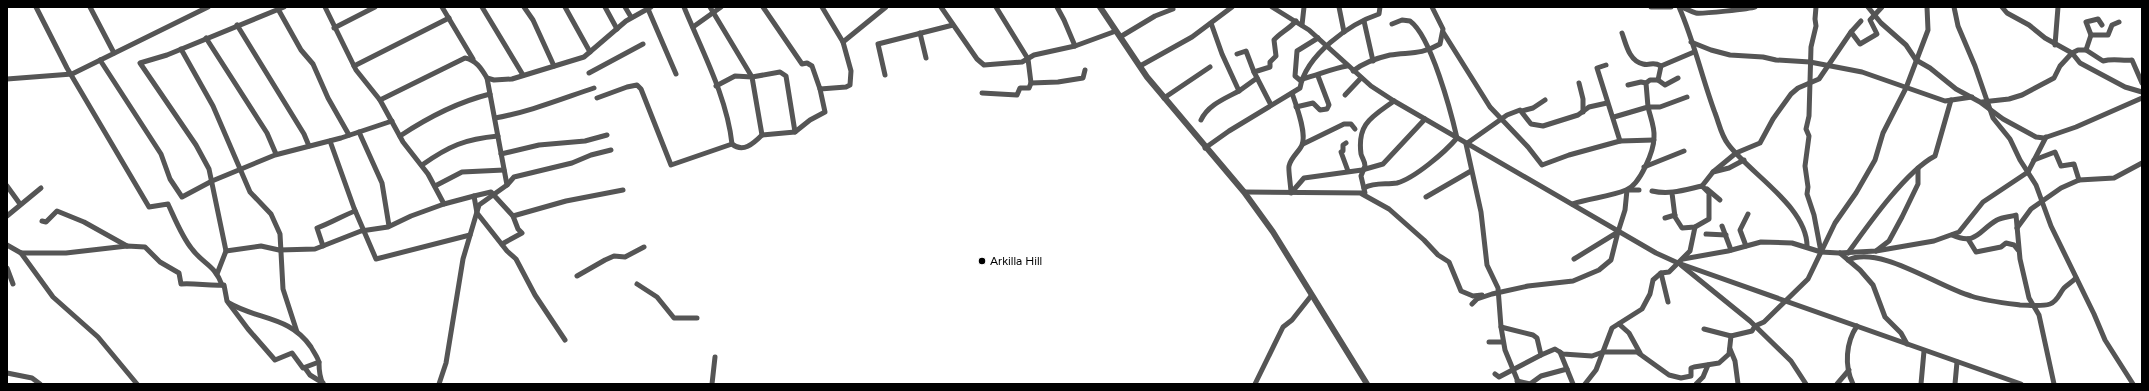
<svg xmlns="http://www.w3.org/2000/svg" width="2149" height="391" font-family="Figtree,sans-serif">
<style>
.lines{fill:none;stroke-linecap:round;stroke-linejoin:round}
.minor{stroke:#555;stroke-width:5}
.tertiary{stroke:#555;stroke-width:6}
.poi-dot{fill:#000;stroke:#fff;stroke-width:1.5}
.labels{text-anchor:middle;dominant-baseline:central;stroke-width:3.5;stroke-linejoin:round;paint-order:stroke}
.poi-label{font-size:12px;fill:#000;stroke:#fff;text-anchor:start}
</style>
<rect width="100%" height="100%" fill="#fff"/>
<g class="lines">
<g class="minor">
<path d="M36,7L67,68L149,207L168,204C175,219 182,237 192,249C203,264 215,265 222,285"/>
<polyline points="90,7 114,53"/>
<path d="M325,7L356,70L380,100L465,58C476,60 481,68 487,78L494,80L512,79L584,57L626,21L651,7"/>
<polyline points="442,7 473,59"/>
<polyline points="482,7 523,75"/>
<polyline points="524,7 533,20 554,66"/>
<polyline points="565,7 590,52"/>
<polyline points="605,7 617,29"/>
<polyline points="625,7 631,17"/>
<polyline points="710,7 752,77 780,72 786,76 795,132"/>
<polyline points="763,7 802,64 807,63 812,66 820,89 846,87 850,85 851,71 843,42"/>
<polyline points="822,7 843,42 886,7"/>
<polyline points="941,7 977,59 984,65 1022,62 1034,55 1075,46 1116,31"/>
<polyline points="996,7 1028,59 1031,83 1058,82 1083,78 1085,70"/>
<polyline points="1057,7 1064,20 1075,46"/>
<polyline points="1272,7 1309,30 1371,86 1394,101 1656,253 1678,263 2021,384"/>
<polyline points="1339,7 1344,32"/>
<polyline points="1651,7 1671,7"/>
<path d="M1679,7C1694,41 1702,78 1715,113C1719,123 1721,135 1728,144C1749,173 1808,207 1807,247"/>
<path d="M1681,7C1686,8 1691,12 1696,13C1701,14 1750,9 1755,7"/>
<polyline points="1816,7 1815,19 1816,26 1811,47 1809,116 1806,129 1809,136 1805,166 1808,187 1807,194 1814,215 1821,252"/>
<polyline points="1868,7 1881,23 1906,45 1916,60 1930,68 1956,89 1980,102 2003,119 2036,137 2044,138 2076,127 2142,98"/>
<polyline points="1954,7 1958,26 1975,66 1993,118 2010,139 2020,160 2036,185 2051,226 2094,314 2105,340 2133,384"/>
<polyline points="2002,7 2007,13 2029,25 2045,38 2072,53 2080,63 2125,87 2142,92"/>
<polyline points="278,9 301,50 313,64 328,98 349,135"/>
<polyline points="648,9 676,74"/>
<polyline points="1364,21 1373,61"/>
<polyline points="1861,21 1851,32 1860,44 1877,34 1870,20 1882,7"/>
<polyline points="1211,23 1222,54 1239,91 1257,78"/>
<polyline points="237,25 304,134 309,146"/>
<polyline points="1302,25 1304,7"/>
<polyline points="693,27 721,7"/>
<polyline points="334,28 375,7"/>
<polyline points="1443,32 1490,107 1528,147 1542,165 1569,155 1620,141 1654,140"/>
<polyline points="920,33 926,58"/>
<path d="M1622,33C1626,44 1629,61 1643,64C1651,66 1652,61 1661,66"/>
<polyline points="2091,35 2108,35 2112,25 2119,22"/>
<polyline points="1120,37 1155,16 1173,9 1172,7"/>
<polyline points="206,38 267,133 276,154"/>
<polyline points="1691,42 1711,50 1730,55 1763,57 1776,60 1810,62 1862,72 1945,101 1972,97"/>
<polyline points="2055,45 2058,7"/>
<polyline points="181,49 213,106 250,192 271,214 280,234 283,289 297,332"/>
<polyline points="2086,50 2091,35 2086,22 2098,19 2102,25"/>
<polyline points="1237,54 1246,51 1254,72"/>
<polyline points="100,60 161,154 170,179 182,197 212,181 275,155 341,138 392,121"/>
<polyline points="1606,65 1597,68 1620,141"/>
<polyline points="354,66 449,18"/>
<polyline points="1140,66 1192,37 1232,7"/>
<path d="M1353,71C1363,63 1377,58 1390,55C1410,52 1421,55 1440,44L1443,29L1432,7"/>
<polyline points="589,73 643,44"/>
<polyline points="885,75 878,44 953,25"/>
<polyline points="487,78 507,185"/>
<polyline points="7,79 72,74 208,7"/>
<path d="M1302,79C1318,75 1331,69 1347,66"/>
<polyline points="1658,80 1665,85 1678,78"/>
<polyline points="1301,81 1295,76 1297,51 1318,38"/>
<polyline points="1579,83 1583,99 1583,112"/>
<polyline points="1628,85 1641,82 1646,83"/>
<polyline points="716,86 735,76 752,77 762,135 795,132 810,120 825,112 820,89"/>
<polyline points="982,93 1017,95 1020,88 1029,88 1031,83"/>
<path d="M1292,93C1296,105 1307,133 1302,145C1299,152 1291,157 1289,166C1288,169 1291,187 1291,193L1304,178L1362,170L1383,164L1425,119"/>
<polyline points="1345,95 1361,78"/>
<path d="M597,98L627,87L637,85L641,89L671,165L732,144C727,97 702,51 684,7"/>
<polyline points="1164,98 1210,67"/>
<polyline points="380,100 403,142 428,174 444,204 474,196 477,213 507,251 516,259 535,295 565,340"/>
<path d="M1982,102L2009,99L2022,95L2054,78L2060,66L2072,53L2078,50H2086L2103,61C2113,58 2122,61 2132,60L2142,83"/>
<path d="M1271,105L1254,72L1270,67V62L1276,56L1274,40C1280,33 1289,29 1296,21"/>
<polyline points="1296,107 1313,103 1320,110 1327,109 1329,105 1318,76"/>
<polyline points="1522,111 1533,108 1545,100"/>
<polyline points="1614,117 1648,107 1646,83 1650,80 1658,80 1661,66 1694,52"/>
<path d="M495,118C529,112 561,99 594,88"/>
<path d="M1201,120C1208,105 1224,99 1239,91"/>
<polyline points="359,132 382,183 389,226"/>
<path d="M400,136C427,118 458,102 490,94"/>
<polyline points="330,141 354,208 376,259 470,235"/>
<polyline points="1346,143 1343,145 1343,151 1341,152 1348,171"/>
<path d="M732,144C743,153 753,144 762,135"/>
<polyline points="1303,144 1344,124 1351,124 1355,129"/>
<path d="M1205,148L1229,131L1300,88C1306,55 1349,24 1379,14L1380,7"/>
<polyline points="501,154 539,145 585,141 607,135"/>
<polyline points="2034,160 2055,152 2061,166 2074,164 2079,180"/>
<path d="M422,165C449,146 465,139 498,136"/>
<polyline points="1644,167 1684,151"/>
<polyline points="1713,172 1736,153 1760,143 1773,119 1791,94 1798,88 1819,79 1851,32"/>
<polyline points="7,186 20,204"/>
<polyline points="435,186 462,172 504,170"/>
<polyline points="1702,186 1713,172 1729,168 1744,160"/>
<path d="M1364,188C1375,182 1386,185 1397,183C1415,178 1445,152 1457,138C1451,112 1431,36 1410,21L1402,20L1392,24"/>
<polyline points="1707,189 1720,200"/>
<path d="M1652,191C1670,195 1684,190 1702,186L1709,193V219L1695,227L1682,228L1675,217L1672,193"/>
<path d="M1244,192L1365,193L1361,176L1365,166C1365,161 1362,158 1361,154C1357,123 1372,117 1394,101"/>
<polyline points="1362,194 1389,209 1424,240 1438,255 1449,262 1461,291 1473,296 1482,295"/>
<polyline points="474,196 491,192 513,216 518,229 522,233 502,244"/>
<polyline points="1426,197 1471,171"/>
<path d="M1572,204C1590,198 1609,197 1626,190C1640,185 1654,151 1654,137C1655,128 1650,116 1648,107H1660L1687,97"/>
<polyline points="7,216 41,188"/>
<polyline points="513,216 566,201 623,190"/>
<polyline points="1665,218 1675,215"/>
<polyline points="42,221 46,222 57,211 84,222 127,246"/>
<polyline points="1722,226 1731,250"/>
<polyline points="2017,228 2031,209 2061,188 2079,180 2114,178 2142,163"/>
<polyline points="1618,232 1625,210 1627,190 1639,190"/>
<polyline points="1706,234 1726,235"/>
<path d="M1952,235C1977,246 1979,230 1997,220C2003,217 2010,217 2016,215L2020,259L2029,298L2039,315L2054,384"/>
<polyline points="1968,239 1976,252 2001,247 2006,243 2014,245 2018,250"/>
<path d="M7,245L21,253H66L127,246L145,247L160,262L179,273L181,284C196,283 209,286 224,285L227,301L248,329L275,360L292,353L303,368L319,362"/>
<path d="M323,246L317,228C331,223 342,216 355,211"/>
<polyline points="1746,246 1740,230 1748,214"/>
<polyline points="226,251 261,246 279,250 315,249 361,231 388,227 411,216 444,204"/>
<polyline points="1876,251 1889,241 1902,217 1918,184 1918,168"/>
<polyline points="21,253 53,297 98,337 137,384"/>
<polyline points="1840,253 1860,270 1873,285 1885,317 1901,333 1907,344"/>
<path d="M1848,253C1868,225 1906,171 1935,156L1951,100"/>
<polyline points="1683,259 1728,251 1761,242 1792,243 1821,252 1839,253 1876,251 1934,241 1959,232 1983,202 2028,172 2046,137"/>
<path d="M1848,260C1880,245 1938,287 1971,296C1986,301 2004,303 2020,305C2029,305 2041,307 2050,304C2058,301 2059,294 2064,288C2067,285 2072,282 2076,278"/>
<polyline points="1681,265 1750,321 1791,361 1806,384"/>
<polyline points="7,268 13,284"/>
<polyline points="1661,273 1668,302"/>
<polyline points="217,274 226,251 209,169 196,145 140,63 167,55 284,7"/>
<polyline points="577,276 605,260 614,256 625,257 644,247"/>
<polyline points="637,284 657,297 674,318 697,318"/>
<path d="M229,303C258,320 290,316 311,347C313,351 319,359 319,363C319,370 320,378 323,384"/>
<polyline points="1472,304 1477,299 1492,294 1528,286 1573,281 1599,270 1611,260 1618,232 1574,259"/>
<polyline points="1619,324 1629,333 1640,353"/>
<polyline points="1501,327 1498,288 1487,265 1481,212 1466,144 1507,115 1520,110 1531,124 1543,126 1578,115 1589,107 1607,103"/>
<polyline points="1704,329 1731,336"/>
<polyline points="1489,342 1503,342"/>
<polyline points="1730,349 1735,361 1738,384"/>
<polyline points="1560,352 1573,384"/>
<polyline points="305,368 310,375 323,383"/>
<polyline points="7,373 32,378 40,384"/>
<polyline points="1495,374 1499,377 1541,355"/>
<polyline points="1517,381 1530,384"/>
<polyline points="439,384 446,363 463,259 479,205 507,185 514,177 572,163 591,155 611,150"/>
<polyline points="712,384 715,357"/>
<polyline points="1255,384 1283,327 1292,320 1311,296"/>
<polyline points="1519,384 1505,350 1501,327 1533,335 1537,338 1541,355 1555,349 1563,354 1592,356 1603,352 1637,352 1669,375 1681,378 1691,376 1691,368 1694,367 1719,363 1729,354 1731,336 1752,331 1755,326 1764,322 1808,279 1835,223 1856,193 1875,160 1883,133 1906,88 1928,30 1927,7"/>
<polyline points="1530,384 1541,376 1567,369"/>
<polyline points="1585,384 1596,370 1612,328 1642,309 1650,294 1653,280 1661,273 1669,272 1690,251 1695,227"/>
<polyline points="1696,384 1703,377 1708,365"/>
<polyline points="1837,384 1849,370"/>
<path d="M1853,384C1844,366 1846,342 1857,326"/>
<polyline points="1921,384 1924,351"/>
<polyline points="1955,384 1957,362"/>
</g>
<polyline class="tertiary" points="1100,7 1147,77 1244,192 1273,232 1367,384"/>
</g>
<circle class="poi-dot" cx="982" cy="261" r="4"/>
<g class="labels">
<g class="poi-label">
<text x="990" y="261">Arkilla Hill</text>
</g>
</g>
<rect width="2149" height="391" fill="none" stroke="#000000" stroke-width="16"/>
</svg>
